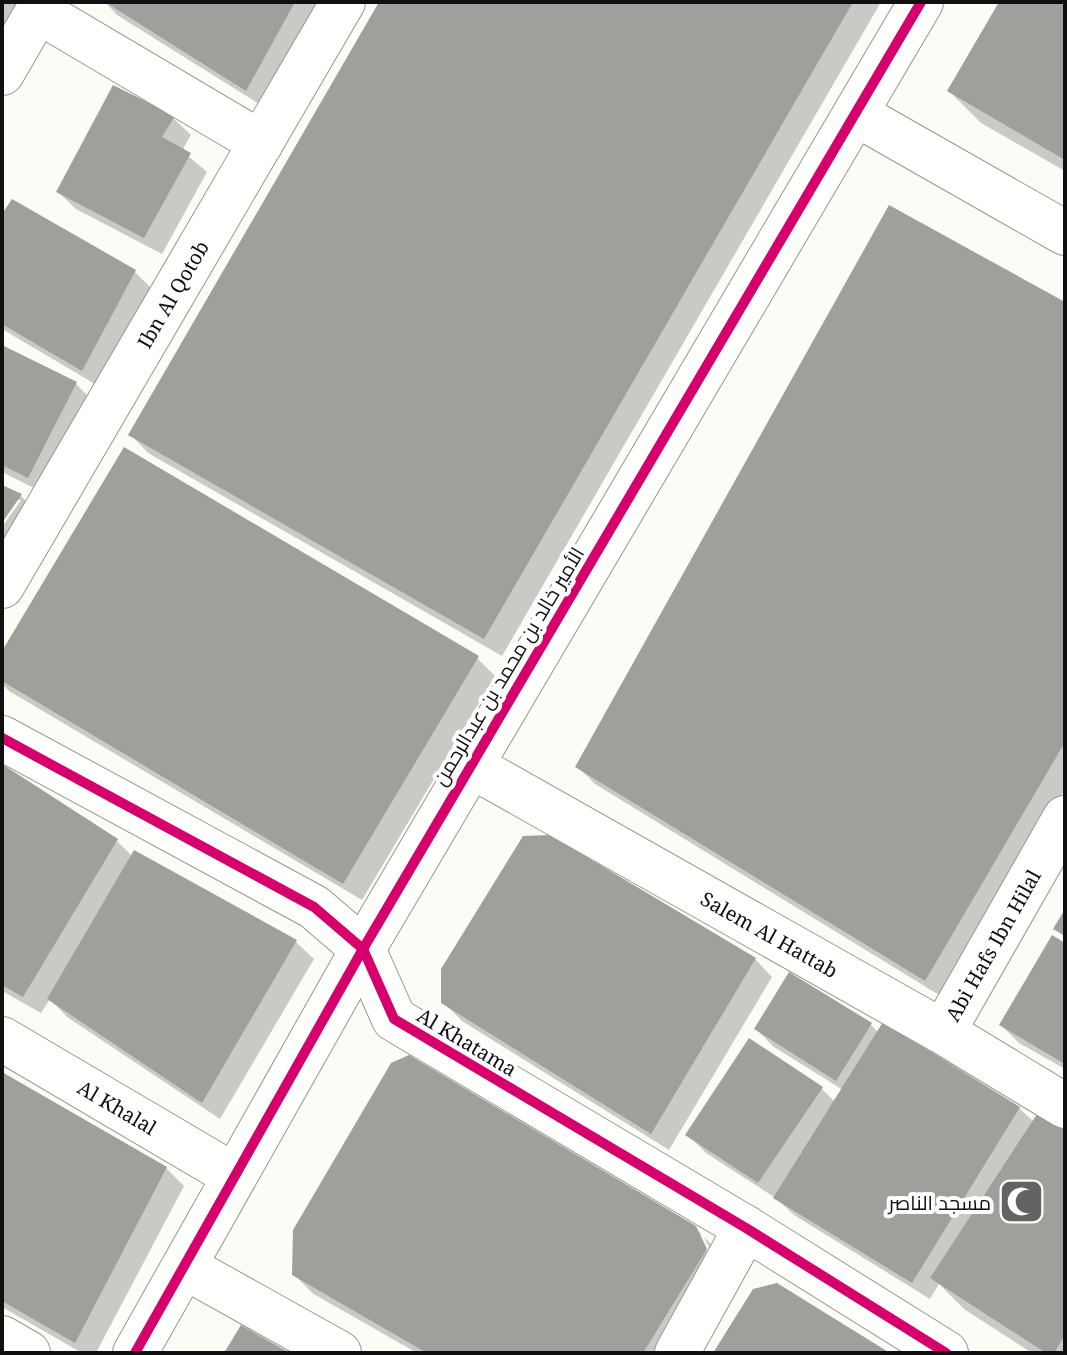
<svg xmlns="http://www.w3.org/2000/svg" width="1067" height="1355" font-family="'Noto Serif',Cairo,serif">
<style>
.shadow{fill:#0003}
.building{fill:#a09f9c}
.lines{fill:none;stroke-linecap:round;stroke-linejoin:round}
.minor-casing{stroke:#969694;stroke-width:46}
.minor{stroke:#fffffe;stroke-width:44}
.cycleway-casing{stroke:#fff;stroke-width:15}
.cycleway{stroke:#d6006c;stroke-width:10}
.labels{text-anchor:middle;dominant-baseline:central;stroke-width:8;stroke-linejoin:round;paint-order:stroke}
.street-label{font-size:20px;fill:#101010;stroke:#fff}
.poi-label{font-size:20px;fill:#101010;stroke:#fff;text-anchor:end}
</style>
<rect width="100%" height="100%" fill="#fcfcf7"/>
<g class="shadow">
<polygon points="2,2 30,2 2,50"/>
<polygon points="105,2 322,2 264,107 117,15"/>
<polygon points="382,2 881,2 502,656 148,453 131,435"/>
<polygon points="1001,2 1065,2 1065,171 981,123 949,91"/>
<polygon points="173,118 191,135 182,151 207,172 162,254 76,209 58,192"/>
<polygon points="2,218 134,271 152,289 100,387 2,329"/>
<polygon points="1065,304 1065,789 944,998 595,784 577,766"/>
<polygon points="2,348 76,384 94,402 46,494 2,472"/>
<polygon points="2,487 21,496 38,513 2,567 2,527 21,500 16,500 2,520"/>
<polygon points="2,655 477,658 495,676 362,900 9,691 2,684"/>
<polygon points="2,767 117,841 133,857 135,853 296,942 314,959 220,1119 67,1017 50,999 41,1013 2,991"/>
<polygon points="1065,945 1065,1069 1019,1043 1001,1025"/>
<polygon points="755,959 772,977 669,1150 462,1021 443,1002"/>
<polygon points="871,1025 879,1033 1019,1108 1034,1122 1065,1130 1065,1353 1032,1353 964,1309 939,1284 930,1299 794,1215 777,1199 706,1153 688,1135 822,1089 835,1102 843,1090 774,1047 756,1029"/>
<polygon points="409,1057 695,1228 702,1235 698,1235 710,1258 714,1257 704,1237 713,1246 724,1268 672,1353 417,1353 312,1293 294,1274 295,1231 392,1064"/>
<polygon points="2,1074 166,1168 184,1186 96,1353 82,1353 2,1307"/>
</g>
<g class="building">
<polygon points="105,2 295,2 246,91"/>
<polygon points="379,2 853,2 484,639 128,435"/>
<polygon points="999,2 1065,2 1065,160 947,91"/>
<polygon points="113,85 175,116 162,137 191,153 144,238 56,192"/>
<polygon points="12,199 136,270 82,371 2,324 2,214"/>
<polygon points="889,205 1065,302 1065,742 925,981 575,767"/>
<polygon points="2,345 77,382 28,478 2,465"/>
<polygon points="124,447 479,656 343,884 2,681 2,651"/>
<polygon points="2,485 22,494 2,523"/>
<polygon points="2,764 118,839 23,997 2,985"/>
<polygon points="550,835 756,958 651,1134 441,1003 441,969 523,836"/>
<polygon points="134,850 297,940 202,1103 47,999"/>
<polygon points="1065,909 1065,936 1053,929"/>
<polygon points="1052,935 1065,943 1065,1064 999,1025"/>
<polygon points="789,972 872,1023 836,1081 754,1029"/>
<polygon points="883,1022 1020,1107 912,1283 773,1198"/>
<polygon points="749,1038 823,1087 758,1183 685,1135"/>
<polygon points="409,1055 696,1226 707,1249 643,1353 427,1353 292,1275 293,1230 391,1063"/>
<polygon points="2,1072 167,1167 75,1343 2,1301"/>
<polygon points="1039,1111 1065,1127 1065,1335 1054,1353 1046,1353 930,1278"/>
<polygon points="777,1283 890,1353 713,1353 753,1289"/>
<polygon points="241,1325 290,1353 224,1353"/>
</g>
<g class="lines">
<defs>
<g id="minor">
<polyline points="38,11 261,143"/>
<polyline points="2,73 43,2"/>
<polyline points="856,114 1065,233"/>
<path id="s1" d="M2,586L343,2"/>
<polyline points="2,738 314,907 363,949 394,1019 746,1228 946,1353"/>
<path id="s2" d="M470,765L943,1032L1065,1106"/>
<path id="s3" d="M943,1032L1065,818"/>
<path id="s4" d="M2,1039L233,1175"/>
<polyline points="185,1267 339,1353"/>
<polyline points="2,1338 28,1353"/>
<polyline points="135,1353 363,949 921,2"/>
<polyline points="677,1353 746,1228"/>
</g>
</defs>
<use href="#minor" class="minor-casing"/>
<use href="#minor" class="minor"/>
<defs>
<g id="cycleway">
<polyline points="2,738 314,907 363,949 394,1019 746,1228 946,1353"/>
<polyline points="135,1353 363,949 921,2"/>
</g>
</defs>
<use href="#cycleway" class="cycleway-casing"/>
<use href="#cycleway" class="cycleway"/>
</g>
<defs>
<symbol id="mosque-square" viewBox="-11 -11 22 22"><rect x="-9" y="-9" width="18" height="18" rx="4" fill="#636361" stroke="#fff"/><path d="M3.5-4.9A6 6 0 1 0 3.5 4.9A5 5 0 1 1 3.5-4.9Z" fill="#fff"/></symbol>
</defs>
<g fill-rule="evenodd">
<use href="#mosque-square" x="996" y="1176" width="51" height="51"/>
</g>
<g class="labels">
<g class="street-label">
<text stroke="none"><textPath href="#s1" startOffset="338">Ibn Al Qotob</textPath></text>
<text transform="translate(508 666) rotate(-59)">الأمير خالد بن محمد بن عبدالرحمن</text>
<text stroke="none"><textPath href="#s2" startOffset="344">Salem Al Hattab</textPath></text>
<text stroke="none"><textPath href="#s3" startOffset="100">Abi Hafs Ibn Hilal</textPath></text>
<text transform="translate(467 1042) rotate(31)">Al Khatama</text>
<text stroke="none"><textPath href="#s4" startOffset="134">Al Khalal</textPath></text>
</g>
<g class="poi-label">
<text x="991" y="1202">مسجد الناصر</text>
</g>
</g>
<rect width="1067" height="1355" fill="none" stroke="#101010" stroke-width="8"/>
</svg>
